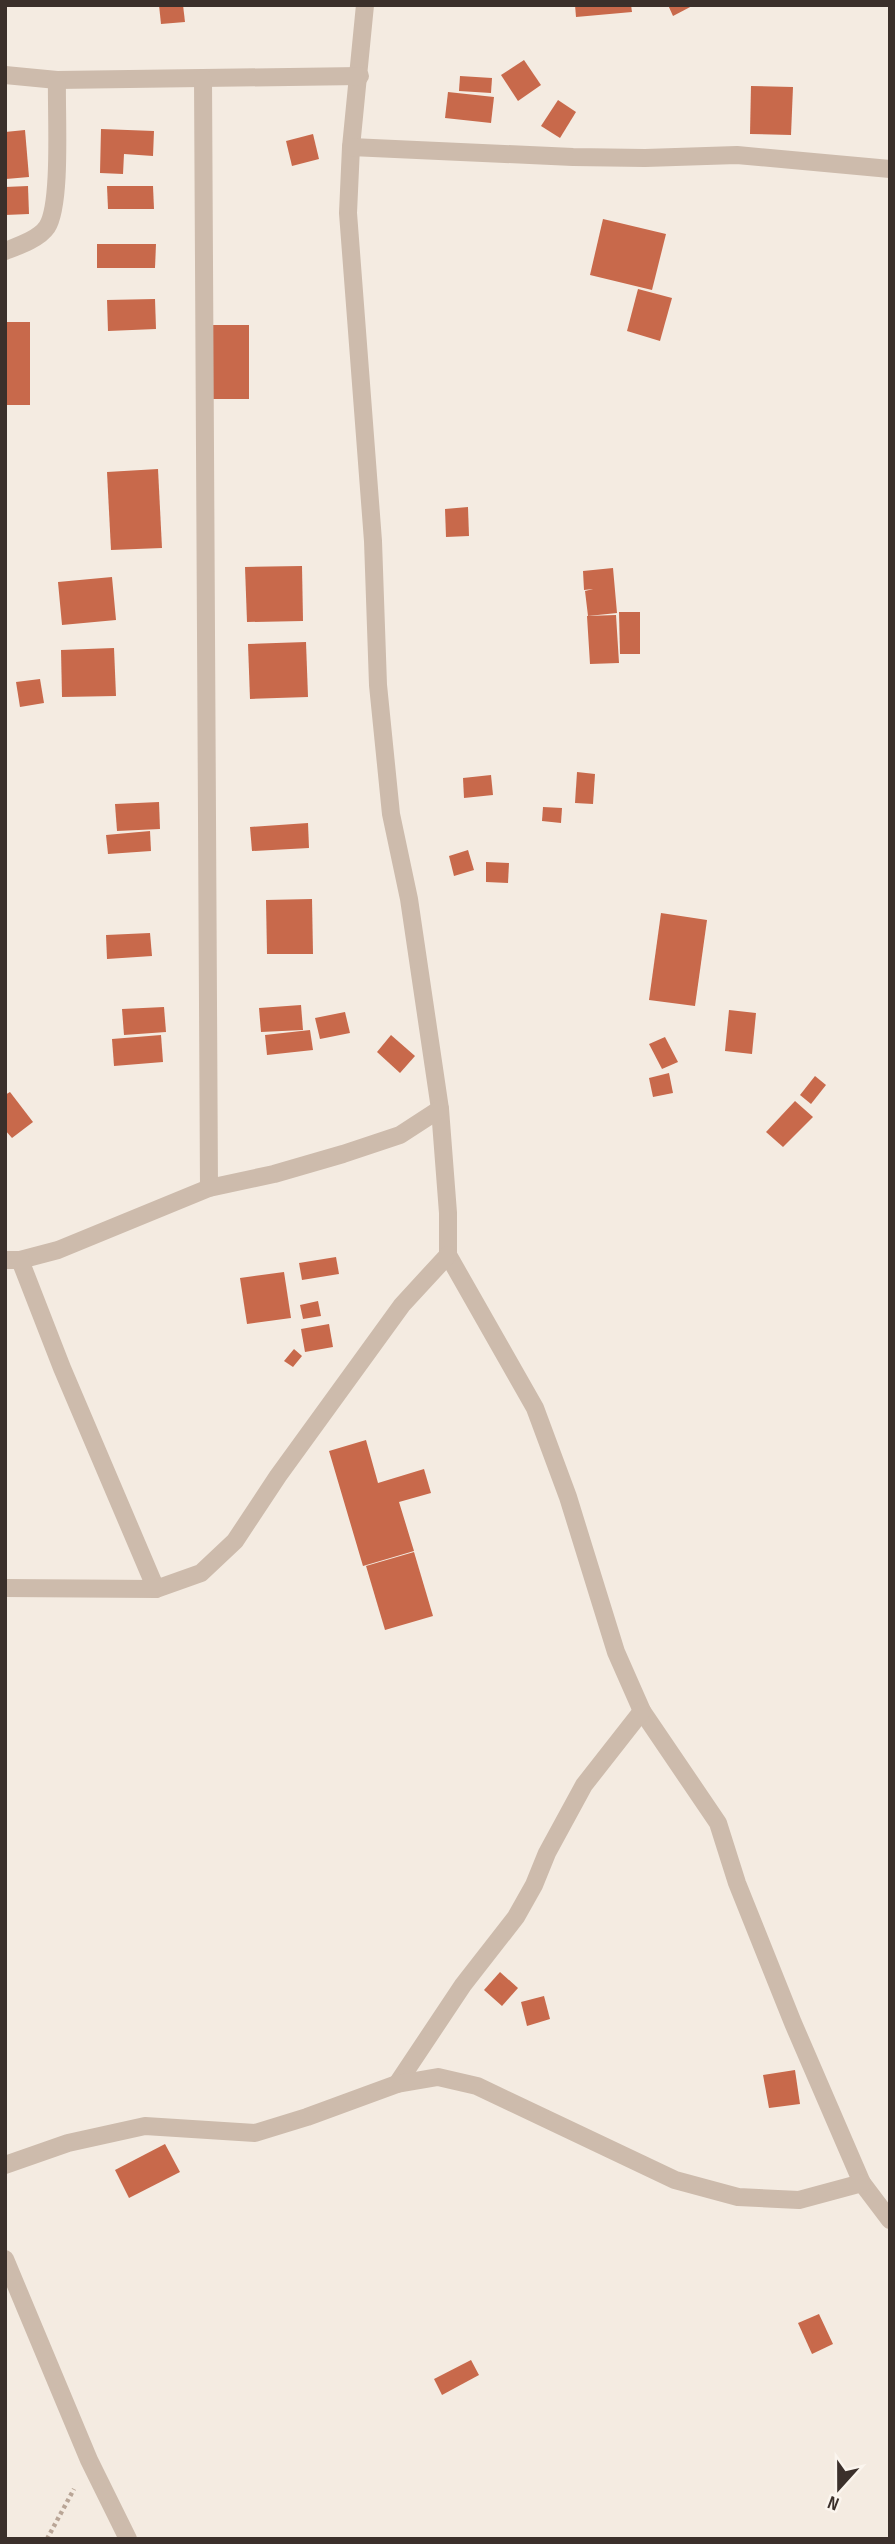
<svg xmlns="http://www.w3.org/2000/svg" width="895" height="2544" font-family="'Sofia Sans Condensed',sans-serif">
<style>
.building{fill:#c8694b}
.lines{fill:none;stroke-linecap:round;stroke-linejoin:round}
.path{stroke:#b9a596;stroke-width:4.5;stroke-dasharray:3.5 3.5;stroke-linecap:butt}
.street{stroke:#cdbbac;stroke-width:18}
</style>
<rect width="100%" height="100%" fill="#f4ebe1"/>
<g class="building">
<polygon points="159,5 183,5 185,22 161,24"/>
<polygon points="575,5 631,5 632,12 576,17"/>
<polygon points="668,5 694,5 673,16"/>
<polygon points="524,60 541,85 518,101 501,75"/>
<polygon points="460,76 492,78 491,93 459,91"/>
<polygon points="751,86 793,87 791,135 750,134"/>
<polygon points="448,92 494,97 491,123 445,118"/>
<polygon points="558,100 576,112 560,138 541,126"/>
<polygon points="101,129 154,131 153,156 124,154 123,174 100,173"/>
<polygon points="25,130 29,177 6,179 5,132"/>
<polygon points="313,134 319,159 292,166 286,141"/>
<polygon points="28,186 29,214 5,215 5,187"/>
<polygon points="107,186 153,186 154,209 108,209"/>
<polygon points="603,219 666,234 652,290 590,275"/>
<polygon points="97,244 156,244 155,268 97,268"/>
<polygon points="638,289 672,298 660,341 627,331"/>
<polygon points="155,299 156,329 108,331 107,300"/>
<rect x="5" y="322" width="25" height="83"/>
<polygon points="199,325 249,325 249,399 200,399"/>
<polygon points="158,469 162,548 111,550 107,472"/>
<polygon points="468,507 469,536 446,537 445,509"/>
<polygon points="302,566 303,621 247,622 245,567"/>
<polygon points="613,568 617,613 588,616 585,591 593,589 584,590 583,571"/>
<polygon points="112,577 116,620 62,625 58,582"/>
<polygon points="619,612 640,612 640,654 620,654"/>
<polygon points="616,615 619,663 590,664 587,616"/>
<polygon points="306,642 308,697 250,699 248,644"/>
<polygon points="114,648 116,696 62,697 61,650"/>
<polygon points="40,679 44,703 20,707 16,682"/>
<polygon points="577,772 595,774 593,804 575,803"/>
<polygon points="491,775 493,795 464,798 463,778"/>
<polygon points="159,802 160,829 117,831 115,804"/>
<polygon points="543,807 562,808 561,823 542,821"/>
<polygon points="308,823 309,848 252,851 250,827"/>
<polygon points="150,831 151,851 108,854 106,835"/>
<polygon points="468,850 474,870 454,876 449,856"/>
<polygon points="486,862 509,863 508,883 486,882"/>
<polygon points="312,899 313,954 267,954 266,900"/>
<polygon points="661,913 707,920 695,1006 649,1000"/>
<polygon points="150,933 152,956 107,959 106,935"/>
<polygon points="301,1005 303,1030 261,1032 259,1008"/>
<polygon points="164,1007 166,1032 124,1035 122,1009"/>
<polygon points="729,1010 756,1013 752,1054 725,1051"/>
<polygon points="345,1012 350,1033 320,1039 315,1018"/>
<polygon points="310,1030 313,1050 267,1055 265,1035"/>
<polygon points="161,1035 163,1062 114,1066 112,1039"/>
<polygon points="391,1035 415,1056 400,1073 377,1052"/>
<polygon points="665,1037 678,1062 662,1069 649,1044"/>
<polygon points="669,1073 673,1093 653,1097 649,1078"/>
<polygon points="815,1076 826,1085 811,1104 800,1095"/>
<polygon points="10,1092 33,1122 12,1138 5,1130 5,1095"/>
<polygon points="795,1101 813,1117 783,1147 766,1132"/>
<polygon points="336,1257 339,1274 302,1280 299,1263"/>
<polygon points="284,1272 291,1318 247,1324 240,1278"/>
<polygon points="318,1301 321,1316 303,1319 300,1305"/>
<polygon points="329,1324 333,1347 305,1352 301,1329"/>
<polygon points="294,1349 302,1356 293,1367 284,1361"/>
<polygon points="366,1440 378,1483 424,1469 431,1493 399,1502 414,1551 363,1566 329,1451"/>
<polygon points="414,1552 433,1616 385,1630 366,1566"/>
<polygon points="500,1972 518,1988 502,2006 484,1990"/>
<polygon points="544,1996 550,2019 527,2026 521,2002"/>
<polygon points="795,2070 800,2104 769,2108 763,2075"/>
<polygon points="165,2144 180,2172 129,2198 115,2170"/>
<polygon points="819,2314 833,2344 812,2354 798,2323"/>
<polygon points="471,2360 479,2375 442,2395 434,2379"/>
</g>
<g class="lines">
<polyline class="path" points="47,2539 74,2489"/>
<g class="street">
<polyline points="365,5 351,147 348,213 373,541 378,685 391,814 409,899 440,1109 448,1213 448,1255 535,1408 568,1497 616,1652 642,1711 718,1823 737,1883 793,2023 862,2183 890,2220"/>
<polyline points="5,75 57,80 360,76"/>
<polyline points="203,78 209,1188"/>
<polyline points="351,147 573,157 645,158 737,155 890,169"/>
<path d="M5,251C18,246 39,239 47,227C62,204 56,111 57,80"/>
<polyline points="5,1260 20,1260 58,1250 209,1188 274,1174 343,1154 400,1135 440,1109"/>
<polyline points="20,1260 62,1368 156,1589"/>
<polyline points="5,1588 156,1589 201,1573 235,1541 278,1476 402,1305 448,1255"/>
<polyline points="397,2084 463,1985 516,1917 534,1885 547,1853 584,1785 642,1711"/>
<polyline points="5,2165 68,2143 145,2126 255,2133 307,2117 397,2084 438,2077 477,2086 675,2180 738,2197 799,2200 862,2183"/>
<polyline points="5,2259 89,2460 128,2539"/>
</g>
</g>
<rect width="895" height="2544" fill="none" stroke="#3b302b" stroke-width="14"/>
<g transform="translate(839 2488) rotate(201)" stroke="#fbf5ee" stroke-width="5" paint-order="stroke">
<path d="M0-5L12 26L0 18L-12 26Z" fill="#3b302b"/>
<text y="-10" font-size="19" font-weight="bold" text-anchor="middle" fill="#3b302b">N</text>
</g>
</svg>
